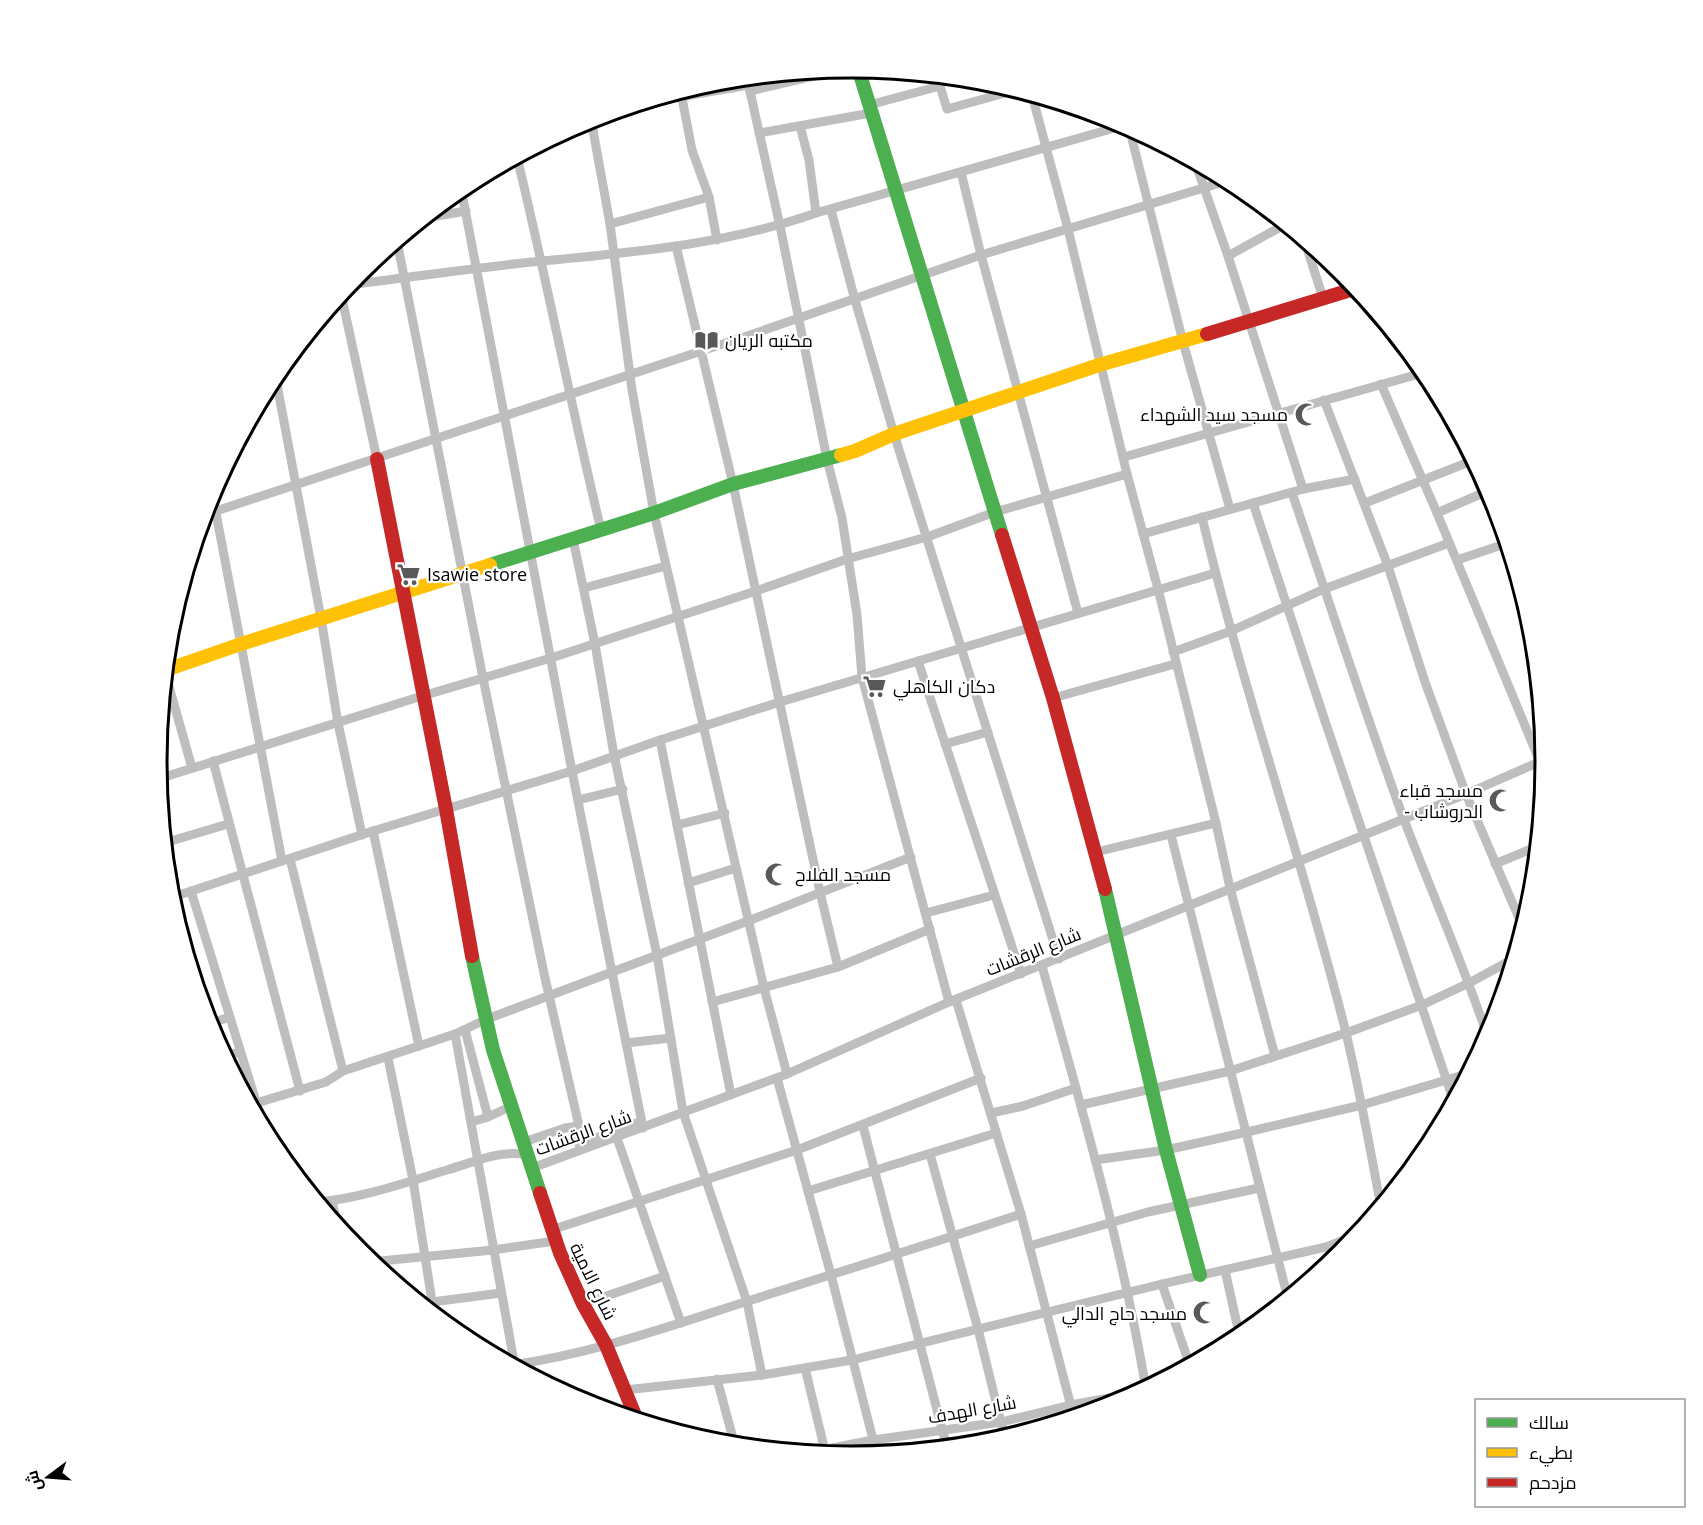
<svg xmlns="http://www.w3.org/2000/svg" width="1703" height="1525" font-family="'Open Sans',Cairo,sans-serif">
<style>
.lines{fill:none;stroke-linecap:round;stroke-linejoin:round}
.street{stroke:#bebebe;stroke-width:9}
.fast{stroke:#4caf50;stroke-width:14}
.slow{stroke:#ffc107;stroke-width:14}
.jam{stroke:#c62828;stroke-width:14}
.labels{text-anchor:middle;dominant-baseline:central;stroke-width:4.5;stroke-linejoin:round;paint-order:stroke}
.poi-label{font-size:18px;fill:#000;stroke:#fff;text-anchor:start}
.street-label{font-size:18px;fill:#000;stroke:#fff}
.rim{fill:none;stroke:#000;stroke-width:3}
</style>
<rect width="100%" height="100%" fill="#fff"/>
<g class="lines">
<g class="street">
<polyline points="937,76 947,109 1016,90"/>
<polyline points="747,78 780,226 827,459 842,518 857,615 862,677 949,1002"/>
<polyline points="938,81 951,77"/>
<polyline points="750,91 848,68"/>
<polyline points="1032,95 1068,229 1127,474 1158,589 1216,823 1230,888 1275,1056"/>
<polyline points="682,98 692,150 709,197 717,240"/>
<polyline points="644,103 749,85"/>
<polyline points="869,105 940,86"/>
<polyline points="591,119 610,224 632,390 654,513 764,988 787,1074"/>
<polyline points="800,126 809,160 816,213"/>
<polyline points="1129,127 1183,342 1230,509"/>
<polyline points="759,133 871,113"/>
<path d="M517,157C547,281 571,406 601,530"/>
<polyline points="1195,162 1228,256 1303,489"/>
<polyline points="961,172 981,255 1078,613"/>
<polyline points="461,188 572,771 643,1128"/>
<polyline points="831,210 855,300 894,434 1059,959"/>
<polyline points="425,218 466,211"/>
<polyline points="610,224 709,197"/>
<polyline points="1304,239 1323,298"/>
<polyline points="397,241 483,678 545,978 579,1126"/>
<polyline points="676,246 733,484 820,892 838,967"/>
<polyline points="1228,256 1286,224"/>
<path d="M348,285C413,277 478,267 543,261C636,252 728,244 816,213L1125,125"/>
<polyline points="341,294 377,459"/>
<polyline points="275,374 321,618 338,723 362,835"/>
<polyline points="1381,384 1437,513 1545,774"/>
<polyline points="1324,400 1388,566 1425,682 1466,794 1524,930"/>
<polyline points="1124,457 1426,372"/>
<polyline points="212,492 282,861"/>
<path d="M1292,493C1329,601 1364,710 1403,817C1431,891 1463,963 1488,1038"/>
<polyline points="1253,503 1325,721 1454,1102"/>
<polyline points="1365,503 1474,460"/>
<polyline points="1437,513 1490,490"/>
<polyline points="204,515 750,335 981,255 1230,180"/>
<path d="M1202,517C1243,691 1303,860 1346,1033C1360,1091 1370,1149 1381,1207"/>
<polyline points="1143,534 1303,489 1355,479"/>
<polyline points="573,539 595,644 614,755 657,955 683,1112 747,1302 762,1375"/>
<polyline points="1457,560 1508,543"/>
<polyline points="584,588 666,566"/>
<polyline points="1173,652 1231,631 1324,589 1449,543"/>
<polyline points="918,661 1021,974"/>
<polyline points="165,672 192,768"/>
<polyline points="1053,698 1175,664"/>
<polyline points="660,740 731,1095"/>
<polyline points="945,744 988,732"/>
<polyline points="213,761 300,1091"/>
<polyline points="158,779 422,696 551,658 756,591 847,559 927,537 995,512 1127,474"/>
<polyline points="578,800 623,789"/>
<polyline points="677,825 725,813"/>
<polyline points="373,831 419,1046"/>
<polyline points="1171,835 1288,1299"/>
<polyline points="164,843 228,824"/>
<polyline points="1096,852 1216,823"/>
<polyline points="290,859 343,1071"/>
<polyline points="1495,864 1538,846"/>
<polyline points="688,883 736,868"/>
<polyline points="191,891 266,1134"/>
<polyline points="170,898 373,831 572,771 660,740 780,702 1215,573"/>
<polyline points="926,913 994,895"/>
<path d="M1042,966C1081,1106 1122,1246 1146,1389"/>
<polyline points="956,1000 1021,1214 1074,1418"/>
<polyline points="712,1002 838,967 930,929"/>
<polyline points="208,1024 230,1017"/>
<polyline points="465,1030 488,1117"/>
<polyline points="455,1034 515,1367"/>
<polyline points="626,1043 671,1038"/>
<polyline points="224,1056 240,1052"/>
<polyline points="388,1058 413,1180 434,1314"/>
<polyline points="777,1078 831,1275 877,1455"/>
<polyline points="250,1105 326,1082 343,1071 455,1034 487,1019 748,921 911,857"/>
<polyline points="1081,1105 1230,1071 1346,1033 1422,1005 1469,983 1515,958"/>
<polyline points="991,1113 1023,1106 1076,1088"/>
<polyline points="471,1122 488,1117 512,1106"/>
<polyline points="863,1126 947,1448"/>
<polyline points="617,1138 681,1323"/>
<polyline points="524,1142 565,1128 579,1126 579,1144 586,1143 594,1138 613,1134 641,1121"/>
<polyline points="930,1154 978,1329 1005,1439"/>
<polyline points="1095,1160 1166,1150 1247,1132 1362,1105 1470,1073"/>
<polyline points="532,1168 787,1074 949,1002 1466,794 1546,759"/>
<polyline points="808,1191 996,1133"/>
<polyline points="332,1201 338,1228"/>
<path d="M318,1202C361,1198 405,1183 447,1170C472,1163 501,1149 527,1155"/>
<polyline points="551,1230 797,1150 981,1078"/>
<polyline points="1029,1246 1148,1212 1259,1188"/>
<polyline points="370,1262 493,1250 555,1241"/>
<polyline points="1225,1270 1240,1338"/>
<polyline points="1162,1284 1190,1366"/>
<polyline points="432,1302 501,1293"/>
<polyline points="583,1304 665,1276"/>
<path d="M511,1365C592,1354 670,1326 748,1301C839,1272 930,1244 1021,1214"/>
<polyline points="805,1368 826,1455"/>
<polyline points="717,1379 735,1446"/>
<polyline points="625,1390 762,1375 852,1360 1162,1284 1326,1247 1359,1234"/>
<polyline points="807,1453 873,1440 1001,1422 1071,1405 1141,1392"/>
</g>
<g class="fast">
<polyline points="858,68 1002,535"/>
<polyline points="490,565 654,513 733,484 841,455"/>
<polyline points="1105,889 1166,1150 1200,1275"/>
<polyline points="472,956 493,1050 540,1193"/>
</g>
<g class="slow">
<polyline points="841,455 855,451 894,434 1099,365 1207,334"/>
<polyline points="166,670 241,644 490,565"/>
</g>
<g class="jam">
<polyline points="1207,334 1357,288"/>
<polyline points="377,459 446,809 472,956"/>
<polyline points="1002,535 1053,698 1105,889"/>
<polyline points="540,1193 560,1253 583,1304 606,1345 637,1420"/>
</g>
</g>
<defs>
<symbol id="library-bare" viewBox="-9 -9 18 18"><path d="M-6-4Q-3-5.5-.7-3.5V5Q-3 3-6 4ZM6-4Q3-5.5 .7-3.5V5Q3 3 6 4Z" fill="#595959" stroke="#fff" stroke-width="2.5" paint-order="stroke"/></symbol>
<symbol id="mosque-bare" viewBox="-9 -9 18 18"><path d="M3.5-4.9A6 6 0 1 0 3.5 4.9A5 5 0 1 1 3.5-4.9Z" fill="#595959" stroke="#fff" stroke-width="2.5" paint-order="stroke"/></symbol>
<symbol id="supermarket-bare" viewBox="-9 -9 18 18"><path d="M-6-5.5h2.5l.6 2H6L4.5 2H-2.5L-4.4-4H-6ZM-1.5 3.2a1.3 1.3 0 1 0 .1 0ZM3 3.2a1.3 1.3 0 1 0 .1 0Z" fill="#595959" stroke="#fff" stroke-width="2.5" paint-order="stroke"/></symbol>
</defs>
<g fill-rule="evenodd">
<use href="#library-bare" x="690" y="324" width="33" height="33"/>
<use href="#mosque-bare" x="1290" y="398" width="33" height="33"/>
<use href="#supermarket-bare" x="392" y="558" width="33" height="33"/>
<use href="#supermarket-bare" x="858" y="670" width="33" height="33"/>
<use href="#mosque-bare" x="1484" y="784" width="33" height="33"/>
<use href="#mosque-bare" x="760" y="858" width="33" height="33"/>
<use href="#mosque-bare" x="1188" y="1296" width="33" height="33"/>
</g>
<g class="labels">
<g class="poi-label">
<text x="725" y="340">مكتبه الريان</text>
<text x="1288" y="414" text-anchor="end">مسجد سيد الشهداء</text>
<text x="427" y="574">Isawie store</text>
<text x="893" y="686">دكان الكاهلي</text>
<text x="1483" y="790" text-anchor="end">مسجد قباء<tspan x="1483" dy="21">- الدروشاب</tspan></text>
<text x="795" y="874">مسجد الفلاح</text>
<text x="1187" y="1313" text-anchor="end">مسجد حاج الدالي</text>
</g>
<g class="street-label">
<text transform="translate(1033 951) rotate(-22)">شارع الرقشات</text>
<text transform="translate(583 1132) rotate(-20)">شارع الرقشات</text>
<text transform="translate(594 1281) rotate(64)">شارع الامية</text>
<text transform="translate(972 1409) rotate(-10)">شارع الهدف</text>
</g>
</g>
<path d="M0 0H1703V1525H0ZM167 762a684 684 0 1 1 1368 0a684 684 0 1 1-1368 0Z" fill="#fff" fill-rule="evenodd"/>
<path class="rim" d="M167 762a684 684 0 1 1 1368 0a684 684 0 1 1-1368 0Z"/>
<rect x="1475" y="1399" width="210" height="108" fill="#ffffff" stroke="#999999" stroke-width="1.5"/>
<rect x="1487" y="1418" width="30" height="9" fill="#4caf50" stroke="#999999" stroke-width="1.5"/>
<text x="1529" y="1429" font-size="18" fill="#000000">سالك</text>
<rect x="1487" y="1448" width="30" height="9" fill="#ffc107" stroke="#999999" stroke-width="1.5"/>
<text x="1529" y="1459" font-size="18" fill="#000000">بطيء</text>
<rect x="1487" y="1478" width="30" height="9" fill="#c62828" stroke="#999999" stroke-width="1.5"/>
<text x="1529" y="1489" font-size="18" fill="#000000">مزدحم</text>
<g transform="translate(48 1477) rotate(254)" stroke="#ffffff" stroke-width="4.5" paint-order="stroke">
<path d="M0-4.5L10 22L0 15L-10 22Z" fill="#000000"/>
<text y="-9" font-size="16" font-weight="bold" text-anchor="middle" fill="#000000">ش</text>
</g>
</svg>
